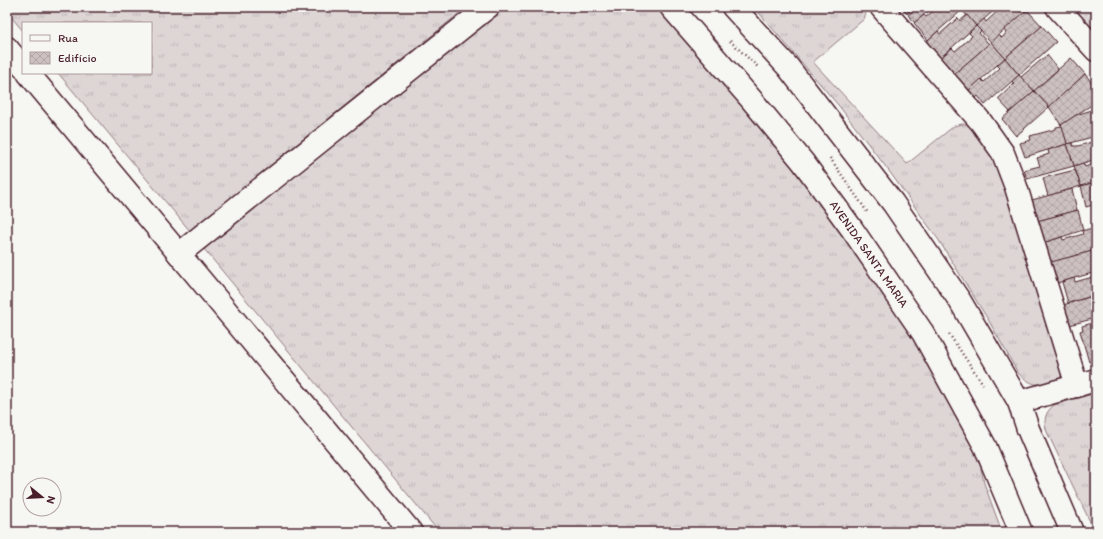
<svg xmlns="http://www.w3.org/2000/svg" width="1103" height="539" font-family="Itim,sans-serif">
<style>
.grass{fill:url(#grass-tufts);stroke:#947a80}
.park{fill:url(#park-dots);stroke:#947a80}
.building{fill:url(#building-cross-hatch);stroke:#4a1f2b}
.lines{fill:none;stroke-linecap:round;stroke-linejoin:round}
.street-casing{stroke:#4a1f2b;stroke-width:25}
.secondary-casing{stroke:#4a1f2b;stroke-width:25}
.path{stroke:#4a1f2b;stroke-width:2.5;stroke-dasharray:1 3;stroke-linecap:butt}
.street{stroke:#f6f6f2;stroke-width:22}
.secondary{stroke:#f6f6f2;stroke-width:22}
.labels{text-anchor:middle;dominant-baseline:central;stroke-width:3;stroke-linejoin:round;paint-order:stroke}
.street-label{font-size:12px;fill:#4a1f2b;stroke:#f6f6f2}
</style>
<defs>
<pattern id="grass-tufts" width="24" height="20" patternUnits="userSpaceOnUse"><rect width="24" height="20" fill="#ddd6d5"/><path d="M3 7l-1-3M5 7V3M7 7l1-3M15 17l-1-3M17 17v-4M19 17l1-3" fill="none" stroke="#bfb7b7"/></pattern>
<pattern id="park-dots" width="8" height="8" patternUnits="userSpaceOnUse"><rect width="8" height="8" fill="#ddd6d5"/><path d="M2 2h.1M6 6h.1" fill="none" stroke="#bfb7b7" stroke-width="1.8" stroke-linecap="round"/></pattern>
<pattern id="building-cross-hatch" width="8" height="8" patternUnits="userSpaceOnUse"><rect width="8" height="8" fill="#ccc1c0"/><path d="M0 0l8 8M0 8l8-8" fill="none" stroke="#b1a5a5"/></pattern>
</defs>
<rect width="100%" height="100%" fill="#f6f6f2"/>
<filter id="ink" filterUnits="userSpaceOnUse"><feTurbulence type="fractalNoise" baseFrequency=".025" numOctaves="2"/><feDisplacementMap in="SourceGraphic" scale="8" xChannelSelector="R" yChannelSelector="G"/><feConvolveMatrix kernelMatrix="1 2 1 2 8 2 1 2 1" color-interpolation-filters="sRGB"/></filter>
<g filter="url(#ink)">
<g class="grass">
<polygon points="7,7 467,7 190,231 58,73 151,73 151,23 23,23 23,31 7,12"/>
<polygon points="500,7 660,7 772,136 910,327 978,454 984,483 1002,532 439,532 204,249"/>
<path d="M754,7H866V13L864,19L813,62L907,164L954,126L962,124H969L1006,172L1064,370L1059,380C1040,387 1033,387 1018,373L989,321L938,239L889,171L839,106Z"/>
<path d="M1096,393V532H1095L1047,432C1043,421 1045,412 1054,405Z"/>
</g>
<polygon class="park" points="1070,7 1096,7 1096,35"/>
<g class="building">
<polygon points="901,7 914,7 907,14"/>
<polygon points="918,7 932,7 915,23 908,15"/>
<polygon points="938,7 960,7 962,10 928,40 914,23 924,15 926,17"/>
<polygon points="965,7 998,7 976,26 962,10"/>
<polygon points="1002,7 1025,7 1027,10 991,42 976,26 984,19 986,22"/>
<polygon points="1027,10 1042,26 1005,58 991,42 999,35 1002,38 1006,33 1004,30"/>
<polygon points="967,15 976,26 939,59 925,43 938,31 940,34 958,18 960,21"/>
<polygon points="976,26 981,31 979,33 989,44 953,75 939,59 952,48 955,51 972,36 969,33"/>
<polygon points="1042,26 1056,42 1019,75 1005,58"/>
<polygon points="991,42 1005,58 967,92 953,75"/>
<polygon points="1047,55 1058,69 1034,91 1021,77"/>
<polygon points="1005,58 1019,75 985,105 978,96 975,99 968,91 981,79 984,82 1000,68 997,65"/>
<polygon points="1071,58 1085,74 1049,107 1034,91"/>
<polygon points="1085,74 1096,88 1096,102 1061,125 1049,107"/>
<polygon points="1019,75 1034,91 1010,112 998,99 1014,84 1012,81"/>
<polygon points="1034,91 1049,107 1016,136 1002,119"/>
<polygon points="1096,102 1096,136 1067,144 1061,125 1076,115 1095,109 1093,104"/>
<polygon points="1062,126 1067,144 1025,157 1020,143 1031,140 1030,136 1056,129 1056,127"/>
<polygon points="1096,141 1096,159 1074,166 1067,144 1072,143 1073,146 1078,146"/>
<polygon points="1067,144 1074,166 1027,179 1024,170 1040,166 1037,158 1049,154 1048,150"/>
<polygon points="1083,163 1085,167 1096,163 1096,182 1081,186 1074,166"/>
<polygon points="1075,170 1081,186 1048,196 1043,178"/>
<polygon points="1092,183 1093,186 1096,185 1096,204 1086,207 1081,186"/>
<polygon points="1072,189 1077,210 1038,221 1032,200"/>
<polygon points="1078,210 1083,230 1043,243 1037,221"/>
<polygon points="1092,228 1096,243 1096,250 1049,263 1043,243 1062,237 1063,240 1083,234 1082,231"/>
<polygon points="1096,250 1096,272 1057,283 1051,262"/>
<polygon points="1096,276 1096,295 1068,303 1062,282 1074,278 1075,282"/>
<polygon points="1096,295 1096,318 1069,325 1063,305"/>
<polygon points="1096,322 1096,361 1089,362 1080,331 1083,330 1082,326"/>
</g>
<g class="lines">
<defs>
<g id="street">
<polyline points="881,7 981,122 1003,153 1016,187 1077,386"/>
<polyline points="1057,7 1096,50"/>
<polyline points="7,48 23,67"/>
<polyline points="28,73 411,532"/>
<polyline points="179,254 488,7"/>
<polyline points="1019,402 1096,380"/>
</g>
<g id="secondary">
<polyline points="671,7 751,99 803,162 852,229 923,333 985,446 1021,532"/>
<polyline points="733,7 788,67 893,203 960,301 1019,402 1028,429 1072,532"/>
</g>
</defs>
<use href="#street" class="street-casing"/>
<use href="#secondary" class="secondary-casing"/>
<g class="path">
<polyline points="730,41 759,68"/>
<polyline points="830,158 868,213"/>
<polyline points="949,334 983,384"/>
</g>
<use href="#street" class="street"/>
<use href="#secondary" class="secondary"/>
</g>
</g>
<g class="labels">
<g class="street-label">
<text transform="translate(869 254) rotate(55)">AVENIDA SANTA MARIA</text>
</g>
</g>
<rect width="1103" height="539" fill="none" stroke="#f6f6f2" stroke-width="24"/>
<rect x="12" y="12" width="1079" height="515" fill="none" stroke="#4a1f2b" stroke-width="1.5" filter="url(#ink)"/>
<rect x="22" y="22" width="130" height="52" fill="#f6f6f2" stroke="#b1a0a2"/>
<rect x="30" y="35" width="20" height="6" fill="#f6f6f2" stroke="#b1a0a2"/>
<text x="58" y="42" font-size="12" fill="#4a1f2b">Rua</text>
<rect x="30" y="52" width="20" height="12" fill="url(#building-cross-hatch)" stroke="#b1a0a2"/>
<text x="58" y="62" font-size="12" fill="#4a1f2b">Edifício</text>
<g transform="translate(42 497) rotate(108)"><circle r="19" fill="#f6f6f2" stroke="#b1a0a2"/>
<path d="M0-3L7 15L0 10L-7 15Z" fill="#4a1f2b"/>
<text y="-6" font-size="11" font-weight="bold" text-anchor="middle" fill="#4a1f2b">N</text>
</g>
</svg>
